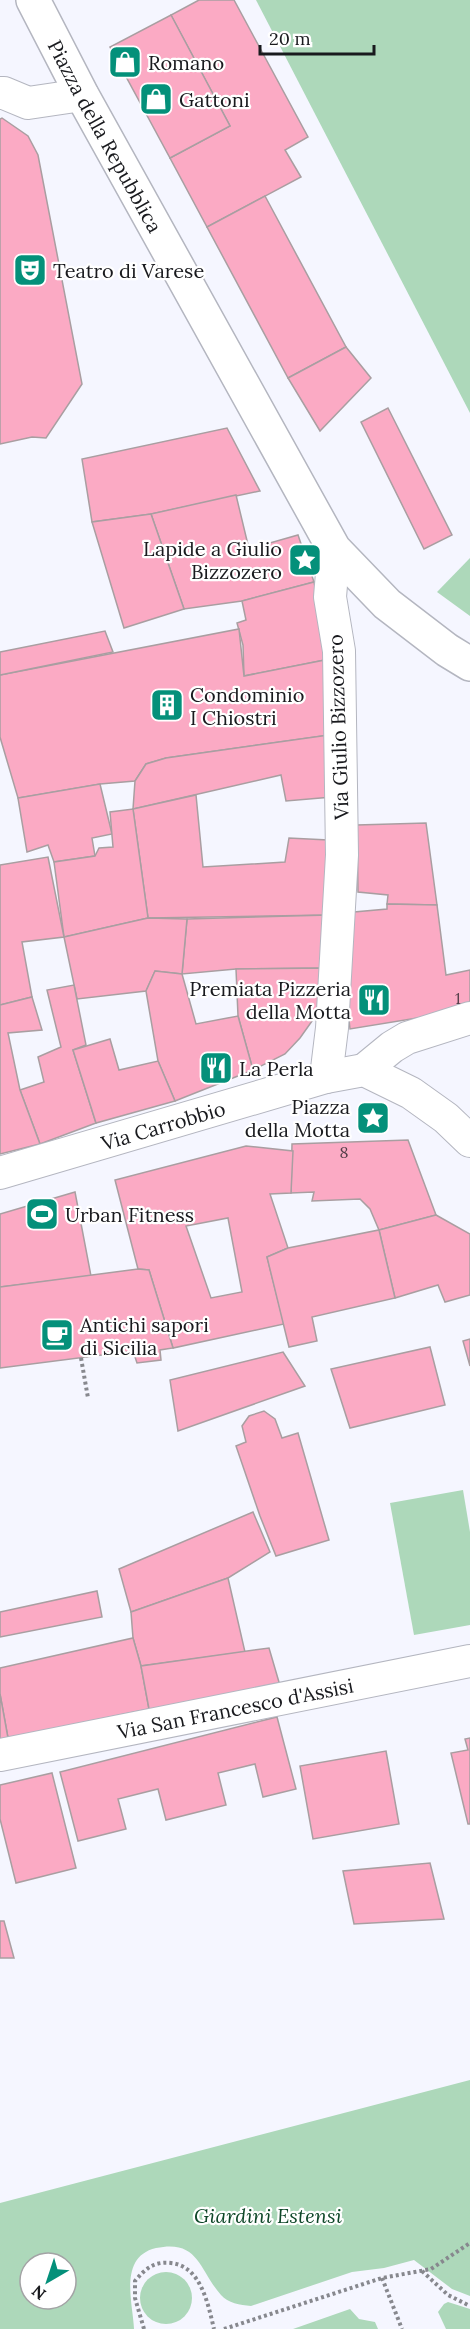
<svg xmlns="http://www.w3.org/2000/svg" width="470" height="2329" font-family="Lora,serif">
<style>
.green{fill:#add8ba;fill-rule:evenodd}
.building{fill:#fbaac4;stroke:#a99ea1;stroke-width:1.5;fill-rule:evenodd}
.lines{fill:none;stroke-linecap:round;stroke-linejoin:round}
.street-casing{stroke:#b4b6c0;stroke-width:34}
.secondary-casing{stroke:#b4b6c0;stroke-width:36}
.path{stroke:#87888e;stroke-width:4;stroke-dasharray:3 3;stroke-linecap:butt}
.street{stroke:#fff;stroke-width:32}
.secondary{stroke:#fff;stroke-width:33}
.labels{text-anchor:middle;dominant-baseline:central;stroke-width:4.5;stroke-linejoin:round;paint-order:stroke}
.number-label{font-size:16px;fill:#523e48}
.poi-label{font-size:20px;fill:#191a1e;stroke:#fff;text-anchor:start}
.street-label{font-size:20px;fill:#191a1e;stroke:#fff}
.park-label{font-size:20px;font-style:italic;fill:#0e4728;stroke:#fff}
</style>
<rect width="100%" height="100%" fill="#f5f6ff"/>
<g class="green">
<polygon points="256,0 470,0 470,413"/>
<polygon points="470,558 470,616 437,592"/>
<polygon points="463,1490 470,1532 470,1625 414,1635 390,1503"/>
<path d="M470,2080V2296L452,2289L414,2260L384,2268L352,2272L251,2306C240,2305 228,2303 221,2295C199,2270 199,2239 156,2248C118,2257 133,2303 134,2329H0V2203ZM30,2263H66V2299H30Z"/>
<circle cx="166" cy="2298" r="26"/>
<polygon points="448,2302 470,2309 470,2329 446,2329 438,2312 444,2304"/>
<polygon points="350,2309 359,2319 375,2322 378,2329 293,2329"/>
</g>
<g class="building">
<polygon points="199,0 234,0 308,137 285,150 301,177 207,227 170,158 230,126 171,15"/>
<polygon points="171,15 230,126 170,158 110,47"/>
<polygon points="2,118 28,136 38,155 82,384 46,438 32,437 0,444 0,119"/>
<polygon points="265,196 346,347 288,378 207,227"/>
<polygon points="346,347 371,378 320,431 288,378"/>
<polygon points="388,408 452,535 424,549 361,422"/>
<polygon points="227,428 260,491 151,514 92,522 82,459"/>
<polygon points="236,495 249,549 298,535 314,582 242,601 184,609 151,514"/>
<polygon points="151,514 184,609 124,628 92,522"/>
<polygon points="314,582 330,659 244,676 243,645 237,623 246,620 242,601"/>
<polygon points="239,629 244,676 330,659 336,734 166,758 146,764 135,781 100,784 18,798 0,737 0,675"/>
<polygon points="105,631 113,652 0,675 0,652"/>
<polygon points="336,734 332,797 286,801 281,775 133,809 135,781 146,764 166,758"/>
<polygon points="100,784 112,834 92,838 95,856 54,862 48,845 27,852 18,798"/>
<polygon points="196,795 203,867 285,862 289,838 328,840 329,915 148,918 133,809"/>
<polygon points="133,809 148,918 64,937 54,862 95,856 99,848 113,847 110,812"/>
<polygon points="426,823 437,905 387,904 388,895 358,892 357,825"/>
<polygon points="48,857 64,937 22,942 32,997 0,1005 0,865"/>
<polygon points="387,904 437,905 446,975 470,970 470,1007 454,1012 350,1029 345,983 354,912 387,909"/>
<polygon points="329,915 328,968 236,969 182,974 187,919"/>
<polygon points="148,918 187,919 182,974 155,971 146,991 77,999 64,937"/>
<polygon points="328,968 322,1007 300,1038 285,1054 253,1070 238,1016 236,969"/>
<polygon points="155,971 182,974 196,1024 238,1016 253,1070 175,1101 158,1061 146,991"/>
<polygon points="74,985 86,1045 73,1050 96,1123 40,1144 20,1090 44,1082 38,1057 61,1047 47,990"/>
<polygon points="32,997 42,1030 8,1033 20,1090 40,1144 0,1154 0,1005"/>
<polygon points="110,1039 119,1070 158,1061 175,1101 96,1123 73,1050"/>
<polygon points="408,1140 436,1215 379,1230 370,1209 360,1199 312,1201 314,1192 291,1193 292,1144"/>
<path d="M246,1146L293,1151L291,1193L270,1194L288,1248L267,1257L284,1324L173,1348L149,1270L138,1269L115,1180ZM228,1218L242,1292L211,1298L186,1226Z"/>
<polygon points="75,1192 91,1276 0,1287 0,1214"/>
<polygon points="436,1215 470,1234 470,1295 445,1302 438,1285 395,1298 379,1230"/>
<polygon points="379,1230 395,1298 312,1317 317,1341 289,1347 267,1257 288,1248"/>
<polygon points="138,1269 149,1270 173,1348 160,1350 161,1360 137,1363 133,1351 0,1368 0,1287"/>
<polygon points="470,1339 470,1366 463,1341"/>
<polygon points="430,1347 445,1405 350,1428 331,1369"/>
<polygon points="283,1352 305,1386 178,1431 170,1380"/>
<polygon points="264,1411 275,1419 282,1438 298,1433 329,1540 276,1556 260,1516 236,1446 246,1442 242,1426 249,1416"/>
<polygon points="253,1512 270,1552 228,1578 131,1612 119,1569"/>
<polygon points="228,1578 245,1652 141,1666 133,1638 131,1612"/>
<polygon points="97,1591 102,1617 0,1637 0,1612"/>
<polygon points="133,1638 141,1666 149,1709 8,1738 0,1694 0,1668"/>
<polygon points="269,1648 281,1689 156,1715 149,1709 141,1666"/>
<polygon points="0,1694 8,1738 0,1740"/>
<polygon points="277,1717 296,1789 263,1797 255,1764 218,1773 226,1805 166,1820 158,1789 118,1799 126,1829 78,1841 60,1772"/>
<polygon points="470,1738 470,1824 468,1824 451,1753 468,1750 465,1739"/>
<polygon points="386,1751 399,1824 313,1839 300,1766"/>
<polygon points="52,1773 76,1868 16,1883 0,1819 0,1785"/>
<polygon points="430,1863 444,1919 354,1924 343,1871"/>
<polygon points="0,1921 4,1921 14,1958 0,1958"/>
</g>
<g class="lines">
<defs>
<g id="street">
<polyline points="0,93 4,93 28,103 82,95"/>
<polyline points="364,1070 392,1047 407,1038 470,1018"/>
<polyline points="326,1077 332,1028 342,855 339,651 330,597 334,549"/>
<path id="s1" d="M0,1173L326,1077L364,1070L411,1093L446,1118L470,1141"/>
<path id="s2" d="M0,1755L470,1661"/>
</g>
<g id="secondary">
<path id="s3" d="M33,0L82,95L334,549L387,604L447,650L470,664"/>
</g>
</defs>
<use href="#street" class="street-casing"/>
<use href="#secondary" class="secondary-casing"/>
<g class="path">
<polyline points="81,1358 88,1398"/>
<polyline points="422,2271 448,2295 470,2306"/>
<polyline points="382,2278 402,2329"/>
<path d="M144,2329L135,2298V2281C145,2269 154,2261 171,2263C201,2266 208,2304 214,2329"/>
<polyline points="224,2329 382,2278 431,2269 470,2243"/>
</g>
<use href="#street" class="street"/>
<use href="#secondary" class="secondary"/>
</g>
<defs>
<symbol id="shop-square" viewBox="-11 -11 22 22"><rect x="-9" y="-9" width="18" height="18" rx="4" fill="#04907a" stroke="#fff"/><path d="M-5-2.5h2.3a2.7 3.5 0 0 1 5.4 0H5L5.5 6h-11ZM-1.5-2.5h3a1.5 2.3 0 0 0-3 0Z" fill="#fff"/></symbol>
<symbol id="theatre-square" viewBox="-11 -11 22 22"><rect x="-9" y="-9" width="18" height="18" rx="4" fill="#04907a" stroke="#fff"/><path d="M-5-5.5Q0-4 5-5.5V0Q5 5 0 6Q-5 5-5 0ZM-3.3-2.5H-1v1.5H-3.3ZM1-2.5H3.3v1.5H1ZM-2.8 1Q0 5.5 2.8 1Z" fill="#fff"/></symbol>
<symbol id="sight-square" viewBox="-11 -11 22 22"><rect x="-9" y="-9" width="18" height="18" rx="4" fill="#04907a" stroke="#fff"/><path d="M0-6L1.8-2.2L6-1.7L2.9 1.2L3.7 5.4L0 3.3L-3.7 5.4L-2.9 1.2L-6-1.7L-1.8-2.2Z" fill="#fff"/></symbol>
<symbol id="building-square" viewBox="-11 -11 22 22"><rect x="-9" y="-9" width="18" height="18" rx="4" fill="#04907a" stroke="#fff"/><path d="M-4-6H4V6H1V3H-1V6H-4ZM-2.5-4.3h1.7v1.8h-1.7ZM.8-4.3h1.7v1.8H.8ZM-2.5-1h1.7V.8h-1.7ZM.8-1h1.7V.8H.8Z" fill="#fff"/></symbol>
<symbol id="restaurant-square" viewBox="-11 -11 22 22"><rect x="-9" y="-9" width="18" height="18" rx="4" fill="#04907a" stroke="#fff"/><path d="M-5-6h1v4h1v-4h1v4h1v-4h1v5L-1.5 .5V6h-2V.5L-5-1ZM5-6V6H3V1.5H1.5Q1.5-4 5-6Z" fill="#fff"/></symbol>
<symbol id="stadium-square" viewBox="-11 -11 22 22"><rect x="-9" y="-9" width="18" height="18" rx="4" fill="#04907a" stroke="#fff"/><path d="M0-5a6.5 5 0 1 0 0 10a6.5 5 0 1 0 0-10ZM-3.5-1.8h7v3.6h-7Z" fill="#fff"/></symbol>
<symbol id="cafe-square" viewBox="-11 -11 22 22"><rect x="-9" y="-9" width="18" height="18" rx="4" fill="#04907a" stroke="#fff"/><path d="M-5.5-4.5H6V0H3Q3 3.5 0 3.5H-2.5Q-5.5 3.5-5.5 0ZM3-3.2v2h1.7v-2ZM-6 4.5H4V6H-6Z" fill="#fff"/></symbol>
</defs>
<g fill-rule="evenodd">
<use href="#shop-square" x="106" y="43" width="38" height="38"/>
<use href="#shop-square" x="137" y="80" width="38" height="38"/>
<use href="#theatre-square" x="11" y="251" width="38" height="38"/>
<use href="#sight-square" x="286" y="541" width="38" height="38"/>
<use href="#building-square" x="148" y="686" width="38" height="38"/>
<use href="#restaurant-square" x="355" y="981" width="38" height="38"/>
<use href="#restaurant-square" x="197" y="1049" width="38" height="38"/>
<use href="#sight-square" x="354" y="1099" width="38" height="38"/>
<use href="#stadium-square" x="23" y="1195" width="38" height="38"/>
<use href="#cafe-square" x="38" y="1316" width="38" height="38"/>
</g>
<g class="labels">
<g class="number-label">
<text x="458" y="998">1</text>
<text x="344" y="1152">8</text>
</g>
<g class="poi-label">
<text x="148" y="62">Romano</text>
<text x="179" y="99">Gattoni</text>
<text x="53" y="270">Teatro di Varese</text>
<text x="282" y="548" text-anchor="end">Lapide a Giulio<tspan x="282" dy="23">Bizzozero</tspan></text>
<text x="190" y="694">Condominio<tspan x="190" dy="23">I Chiostri</tspan></text>
<text x="351" y="988" text-anchor="end">Premiata Pizzeria<tspan x="351" dy="23">della Motta</tspan></text>
<text x="239" y="1068">La Perla</text>
<text x="350" y="1106" text-anchor="end">Piazza<tspan x="350" dy="23">della Motta</tspan></text>
<text x="65" y="1214">Urban Fitness</text>
<text x="80" y="1324">Antichi sapori<tspan x="80" dy="23">di Sicilia</tspan></text>
</g>
<g class="street-label">
<text stroke="none"><textPath href="#s3" startOffset="154">Piazza della Repubblica</textPath></text>
<text transform="translate(338 727) rotate(-92)">Via Giulio Bizzozero</text>
<text stroke="none"><textPath href="#s1" startOffset="170">Via Carrobbio</textPath></text>
<text stroke="none"><textPath href="#s2" startOffset="240">Via San Francesco d'Assisi</textPath></text>
</g>
<g class="park-label">
<text x="268" y="2215">Giardini Estensi</text>
</g>
</g>
<g transform="translate(48 2281) rotate(219)"><circle r="28" fill="#ffffff" stroke="#a3a3a5" stroke-width="1.5"/>
<path d="M0-4.5L10 22L0 15L-10 22Z" fill="#04907a"/>
<text y="-9" font-size="16" font-weight="bold" text-anchor="middle" fill="#191a1e">N</text>
</g>
<path d="M260 45v9h114v-9" fill="none" stroke="#191a1e" stroke-width="3"/>
<text x="269" y="45" font-size="18" fill="#191a1e" stroke="#ffffff" stroke-width="4.5" paint-order="stroke">20 m</text>
</svg>
